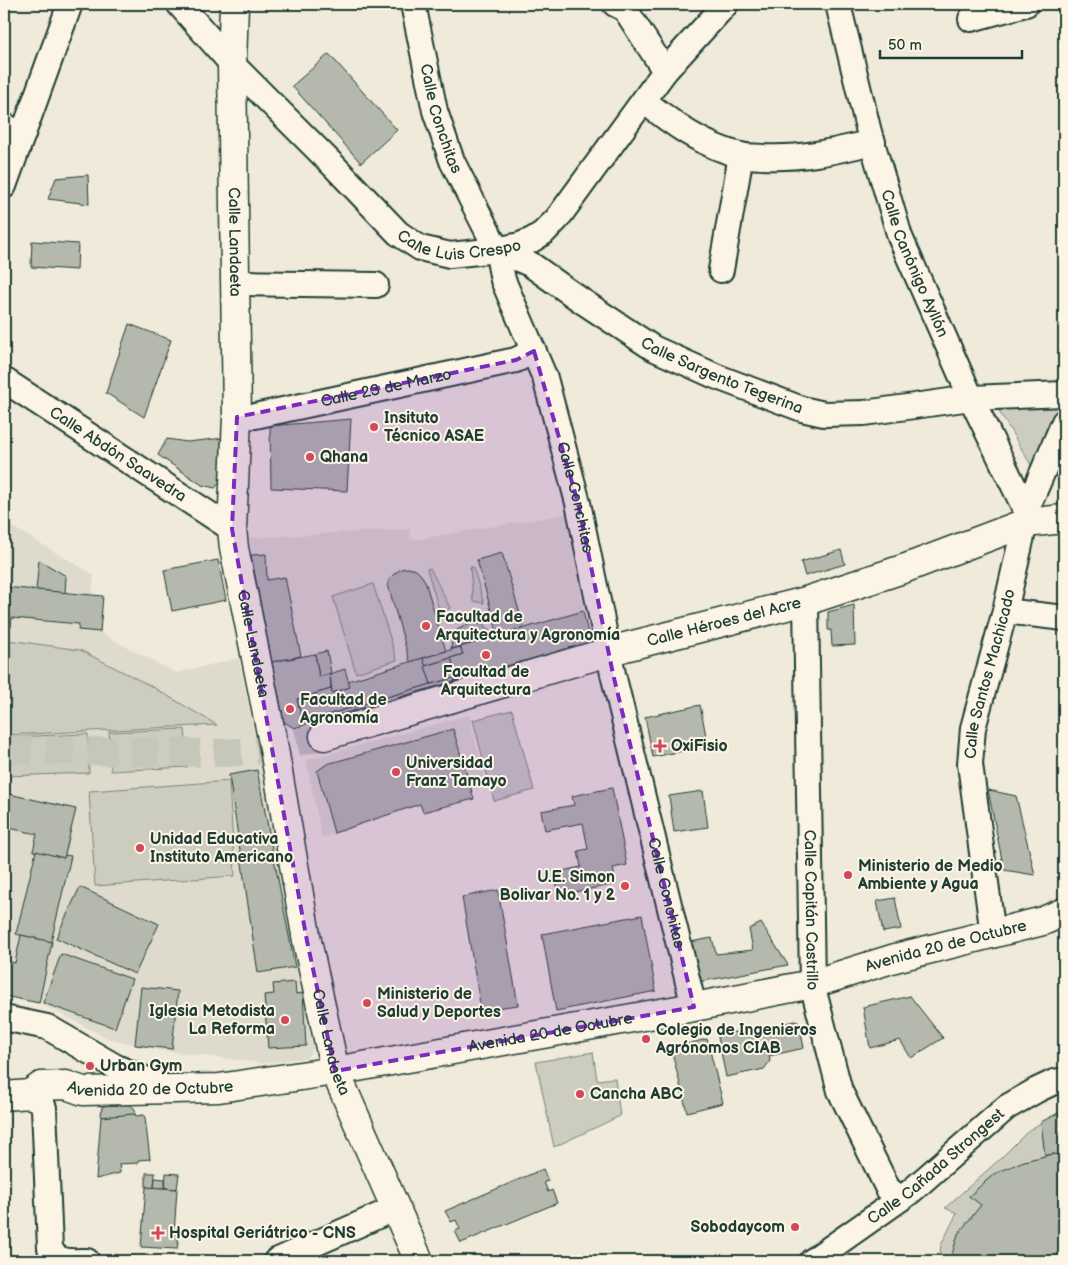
<svg xmlns="http://www.w3.org/2000/svg" width="1068" height="1265" font-family="'Balsamiq Sans',sans-serif">
<style>
.built{fill:#dedbcc}
.green{fill:#cccdbf;stroke:#76857a}
.building{fill:#b5b9ad;stroke:#1f3d34}
.lines{fill:none;stroke-linecap:round;stroke-linejoin:round}
.major-tunnel{stroke:#c5c7b9;stroke-width:28;stroke-dasharray:28 14;stroke-linecap:butt}
.minor-casing{stroke:#1f3d34;stroke-width:28}
.major-casing{stroke:#1f3d34;stroke-width:31}
.minor{stroke:#fcf5e5;stroke-width:24}
.major{stroke:#fcf5e5;stroke-width:28}
.marked{fill:#7b2cbf;fill-opacity:0.2;stroke:#7b2cbf;stroke-width:4;stroke-dasharray:10 6;stroke-linejoin:round}
.poi-dot{fill:#d1495b;stroke:#fcf5e5;stroke-width:2}
.labels{text-anchor:middle;dominant-baseline:central;stroke-width:4;stroke-linejoin:round;paint-order:stroke}
.street-label{font-size:16px;fill:#1f3d34;stroke:#fcf5e5}
.poi-label{font-size:16px;font-weight:bold;fill:#1f3d34;stroke:#fcf5e5;text-anchor:start}
</style>
<rect width="100%" height="100%" fill="#efeada"/>
<filter id="ink" filterUnits="userSpaceOnUse"><feTurbulence type="fractalNoise" baseFrequency=".02" numOctaves="2"/><feDisplacementMap in="SourceGraphic" scale="10" xChannelSelector="R" yChannelSelector="G"/><feConvolveMatrix kernelMatrix="1 2 1 2 8 2 1 2 1" color-interpolation-filters="sRGB"/></filter>
<g filter="url(#ink)">
<g class="built">
<polygon points="566,514 590,642 294,728 284,722 249,538 410,529 410,539 419,539"/>
<polygon points="4,522 94,575 89,627 176,673 239,658 257,746 314,1047 307,1058 262,1063 159,1050 107,1038 25,995 4,990"/>
<polygon points="469,715 487,785 472,789 474,799 423,812 420,804 322,838 306,760"/>
</g>
<g class="green">
<polygon points="993,401 1063,402 1034,470"/>
<polygon points="470,567 473,567 484,603 473,601"/>
<polygon points="430,568 450,608 441,616 427,569"/>
<polygon points="373,584 397,660 356,673 333,597"/>
<polygon points="8,640 80,650 151,686 217,725 7,735"/>
<polygon points="512,710 534,790 494,801 473,720"/>
<polygon points="185,729 188,767 111,771 109,732"/>
<polygon points="88,734 89,773 8,776 6,737"/>
<polygon points="229,781 235,876 95,886 89,791"/>
<polygon points="593,1052 597,1080 615,1078 620,1116 554,1147 536,1062"/>
<polygon points="1064,1110 1064,1261 939,1261 941,1245 957,1213 945,1208 1001,1158 1029,1130"/>
</g>
<g class="building">
<polygon points="329,54 397,130 361,163 292,86"/>
<polygon points="88,175 89,204 48,199 56,178"/>
<polygon points="32,241 78,244 77,270 31,267"/>
<polygon points="129,324 171,340 144,417 106,393"/>
<polygon points="351,419 347,491 271,488 270,426"/>
<polygon points="224,438 226,476 215,488 202,485 158,455 167,439 187,442"/>
<polygon points="841,550 845,564 805,576 801,562"/>
<polygon points="502,553 524,628 498,635 477,560"/>
<polygon points="266,554 267,580 285,577 301,656 272,662 251,555"/>
<polygon points="39,560 66,576 65,593 36,590"/>
<polygon points="218,560 226,600 172,611 164,570"/>
<polygon points="408,568 416,570 421,575 425,581 446,651 410,662 388,585 390,578 395,573 401,569"/>
<polygon points="4,587 103,596 100,632 78,630 79,624 12,618 11,627 4,626"/>
<polygon points="854,605 855,645 832,646 831,630 828,630 828,612"/>
<polygon points="583,611 590,642 455,681 454,677 457,677 451,658 463,654 460,647"/>
<polygon points="476,623 484,625 495,637 451,649 452,641 457,630 468,624"/>
<polygon points="460,647 463,654 425,666 423,658"/>
<polygon points="327,651 331,673 319,677 315,654"/>
<polygon points="315,654 319,677 330,674 331,689 297,699 303,722 454,677 455,681 294,728 284,722 272,662"/>
<polygon points="423,658 431,684 303,722 297,699 331,689 332,693 350,687 348,681"/>
<polygon points="451,658 457,677 431,684 425,666"/>
<polygon points="345,669 350,687 332,693 330,674"/>
<polygon points="700,705 708,746 653,757 645,717"/>
<polygon points="453,729 474,799 423,812 420,804 334,833 317,771 327,764"/>
<polygon points="257,770 295,967 258,973 229,775"/>
<polygon points="612,788 627,865 613,868 616,884 559,895 555,878 563,876 562,871 581,867 578,851 588,849 583,823 545,830 541,811 574,805 572,796"/>
<polygon points="988,790 1016,796 1035,875 1004,870"/>
<polygon points="703,791 708,827 674,832 669,796"/>
<polygon points="4,793 76,809 64,858 33,851 37,834 9,828 4,847"/>
<polygon points="36,851 64,858 65,855 71,856 51,942 16,934"/>
<polygon points="80,887 159,924 135,974 56,938"/>
<polygon points="498,890 518,1005 481,1010 462,897"/>
<polygon points="895,898 901,929 883,932 877,901"/>
<polygon points="642,915 656,991 556,1011 542,934"/>
<polygon points="761,923 788,965 693,983 685,943 712,938 716,954 753,950 749,929"/>
<polygon points="21,935 52,942 39,1003 4,996 4,961 15,963"/>
<polygon points="61,954 132,979 115,1028 43,1003"/>
<polygon points="295,982 296,994 303,993 306,1046 268,1048 264,995 274,994 273,984"/>
<polygon points="141,987 178,991 172,1049 135,1045"/>
<polygon points="910,996 943,1038 911,1058 900,1040 870,1048 863,1007"/>
<polygon points="796,1021 799,1023 804,1048 769,1056 770,1061 764,1069 726,1077 718,1037 719,1035"/>
<polygon points="707,1039 723,1103 687,1112 671,1048"/>
<polygon points="129,1104 135,1109 135,1115 101,1117 102,1106"/>
<polygon points="1064,1110 1064,1156 1053,1154 1045,1156 1041,1122"/>
<polygon points="134,1114 136,1116 144,1115 145,1118 150,1159 138,1160 138,1163 119,1164 120,1173 96,1179 101,1117"/>
<polygon points="1053,1154 1064,1156 1064,1261 950,1261 958,1234 981,1205 969,1196 994,1174 1024,1161"/>
<polygon points="543,1169 548,1181 544,1182 548,1192 552,1190 557,1203 461,1243 455,1231 460,1229 456,1220 451,1222 445,1211"/>
<polygon points="146,1173 155,1173 154,1188 146,1187"/>
<polygon points="166,1173 179,1174 177,1189 165,1188"/>
<polygon points="155,1178 165,1179 165,1188 154,1188"/>
<polygon points="146,1187 177,1189 174,1234 179,1234 177,1249 141,1247"/>
</g>
<g class="lines">
<polyline class="major-tunnel" points="4,750 226,753 262,750 324,736"/>
<defs>
<g id="minor">
<path id="s1" d="M179,4L232,64L335,167L398,233L420,248L450,255L497,250L520,245L532,240L543,233L557,219L665,71L726,4"/>
<path id="s2" d="M413,4L435,111L452,161L497,250L503,280L545,378L578,503L613,674L694,1007"/>
<polyline points="615,4 625,9 665,71"/>
<path id="s3" d="M838,4L869,132L900,237L971,398L1026,511"/>
<polyline points="971,19 1026,4"/>
<path d="M644,101C673,124 703,146 740,155C747,157 756,156 763,157C801,159 836,151 873,142"/>
<polyline points="4,126 23,134"/>
<polyline points="4,186 70,4"/>
<path id="s4" d="M497,250L530,264L582,301L653,348L715,376L802,409L824,414L864,413L971,398L1064,394"/>
<polyline points="721,270 741,155"/>
<polyline points="236,283 376,285"/>
<path id="s5" d="M4,380L232,529"/>
<path id="s6" d="M237,417L255,416L516,360L534,351"/>
<path id="s7" d="M806,601L812,984L840,1091L888,1189L900,1198"/>
<polyline points="1005,611 1064,618"/>
<path id="s8" d="M993,935L970,764L973,728L1005,611L1025,523L1026,511L1064,422"/>
<polyline points="4,1018 47,1027 116,1067 167,1088"/>
<path d="M39,1098L44,1108L50,1248C56,1264 73,1261 87,1261"/>
<polyline points="276,1261 396,1208"/>
<path id="s9" d="M812,1261L910,1192L1007,1107L1037,1090L1054,1082L1064,1080"/>
</g>
<g id="major">
<path id="s10" d="M234,4L232,64L237,417L232,529L234,548L273,743L307,941L335,1071L419,1261"/>
<path id="s11" d="M324,736L625,647L806,601L906,568L1025,523L1064,519"/>
<path id="s12" d="M30,1094L41,1086L66,1085L83,1091L219,1088L335,1071L694,1007L812,984L895,958L1043,921L1064,912"/>
<polyline points="4,1096 30,1094 39,1098"/>
</g>
</defs>
<use href="#minor" class="minor-casing"/>
<use href="#major" class="major-casing"/>
<use href="#minor" class="minor"/>
<use href="#major" class="major"/>
</g>
</g>
<path class="marked" d="M534,351L578,503L613,674L694,1007L335,1071L307,941L232,529L237,417L516,360Z"/>
<g class="poi-dot">
<circle cx="374" cy="427" r="5"/>
<circle cx="310" cy="457" r="5"/>
<circle cx="426" cy="626" r="5"/>
<circle cx="486" cy="655" r="5"/>
<circle cx="290" cy="709" r="5"/>
<path d="M657.5 738.5h5v5h5v5h-5v5h-5v-5h-5v-5h5z"/>
<circle cx="396" cy="772" r="5"/>
<circle cx="140" cy="848" r="5"/>
<circle cx="848" cy="875" r="5"/>
<circle cx="625" cy="886" r="5"/>
<circle cx="367" cy="1003" r="5"/>
<circle cx="285" cy="1020" r="5"/>
<circle cx="646" cy="1039" r="5"/>
<circle cx="90" cy="1066" r="5"/>
<circle cx="580" cy="1094" r="5"/>
<circle cx="795" cy="1227" r="5"/>
<path d="M155.5 1225.5h5v5h5v5h-5v5h-5v-5h-5v-5h5z"/>
</g>
<g class="labels">
<g class="street-label">
<text stroke="none"><textPath href="#s2" startOffset="118">Calle Conchitas</textPath></text>
<text stroke="none"><textPath href="#s1" startOffset="382">Calle Luis Crespo</textPath></text>
<text stroke="none"><textPath href="#s10" startOffset="238">Calle Landaeta</textPath></text>
<text stroke="none"><textPath href="#s3" startOffset="271">Calle Canónigo Ayllón</textPath></text>
<text stroke="none"><textPath href="#s4" startOffset="259">Calle Sargento Tegerina</textPath></text>
<text stroke="none"><textPath href="#s6" startOffset="152">Calle 23 de Marzo</textPath></text>
<text stroke="none"><textPath href="#s5" startOffset="136">Calle Abdón Saavedra</textPath></text>
<text stroke="none"><textPath href="#s2" startOffset="522">Calle Conchitas</textPath></text>
<text stroke="none"><textPath href="#s11" startOffset="416">Calle Héroes del Acre</textPath></text>
<text stroke="none"><textPath href="#s10" startOffset="642">Calle Landaeta</textPath></text>
<text stroke="none"><textPath href="#s8" startOffset="265">Calle Santos Machicado</textPath></text>
<text stroke="none"><textPath href="#s2" startOffset="928">Calle Conchitas</textPath></text>
<text stroke="none"><textPath href="#s7" startOffset="309">Calle Capitán Castrillo</textPath></text>
<text stroke="none"><textPath href="#s12" startOffset="934">Avenida 20 de Octubre</textPath></text>
<text stroke="none"><textPath href="#s12" startOffset="529">Avenida 20 de Octubre</textPath></text>
<text stroke="none"><textPath href="#s10" startOffset="1048">Calle Landaeta</textPath></text>
<text stroke="none"><textPath href="#s12" startOffset="124">Avenida 20 de Octubre</textPath></text>
<text stroke="none"><textPath href="#s9" startOffset="156">Calle Cañada Strongest</textPath></text>
</g>
<g class="poi-label">
<text x="384" y="418">Insituto<tspan x="384" dy="18">Técnico ASAE</tspan></text>
<text x="320" y="457">Qhana</text>
<text x="436" y="617">Facultad de<tspan x="436" dy="18">Arquitectura y Agronomía</tspan></text>
<text x="486" y="672" text-anchor="middle">Facultad de<tspan x="486" dy="18">Arquitectura</tspan></text>
<text x="300" y="700">Facultad de<tspan x="300" dy="18">Agronomía</tspan></text>
<text x="671" y="746">OxiFisio</text>
<text x="406" y="763">Universidad<tspan x="406" dy="18">Franz Tamayo</tspan></text>
<text x="150" y="839">Unidad Educativa<tspan x="150" dy="18">Instituto Americano</tspan></text>
<text x="858" y="866">Ministerio de Medio<tspan x="858" dy="18">Ambiente y Agua</tspan></text>
<text x="615" y="877" text-anchor="end">U.E. Simon<tspan x="615" dy="18">Bolivar No. 1 y 2</tspan></text>
<text x="377" y="994">Ministerio de<tspan x="377" dy="18">Salud y Deportes</tspan></text>
<text x="275" y="1011" text-anchor="end">Iglesia Metodista<tspan x="275" dy="18">La Reforma</tspan></text>
<text x="656" y="1030">Colegio de Ingenieros<tspan x="656" dy="18">Agrónomos CIAB</tspan></text>
<text x="100" y="1066">Urban Gym</text>
<text x="590" y="1094">Cancha ABC</text>
<text x="785" y="1227" text-anchor="end">Sobodaycom</text>
<text x="169" y="1233">Hospital Geriátrico - CNS</text>
</g>
</g>
<rect width="1068" height="1265" fill="none" stroke="#fcf5e5" stroke-width="20"/>
<rect x="10" y="10" width="1048" height="1245" fill="none" stroke="#1f3d34" stroke-width="2" filter="url(#ink)"/>
<path d="M880 50v8h142v-8" fill="none" stroke="#1f3d34" stroke-width="2.5"/>
<text x="888" y="50" font-size="15" fill="#1f3d34" stroke="#fcf5e5" stroke-width="4" paint-order="stroke">50 m</text>
</svg>
